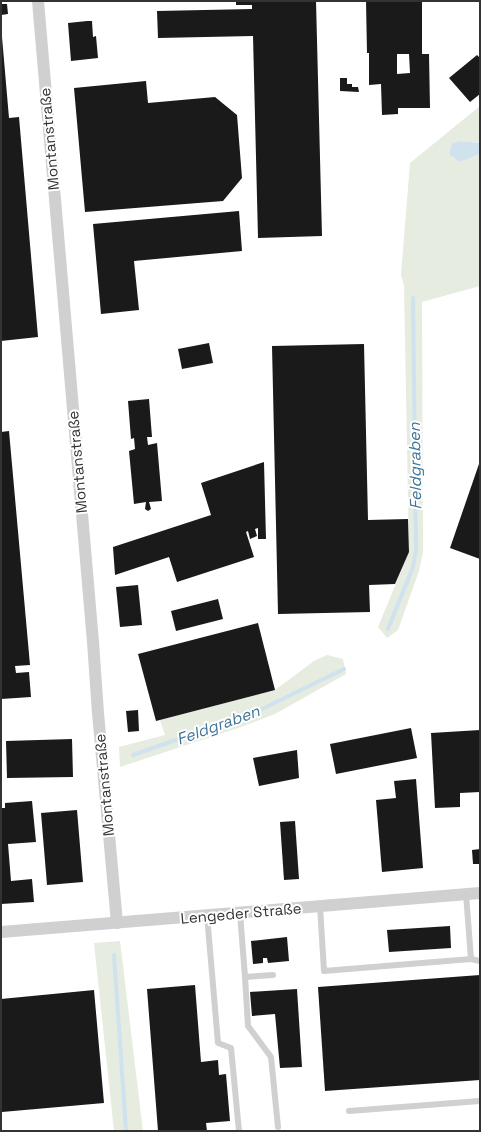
<svg xmlns="http://www.w3.org/2000/svg" width="481" height="1132" font-family="'Space Grotesk',sans-serif">
<style>
.green{fill:#e6ecdf}
.water{fill:#cfe2ee}
.lines{fill:none;stroke-linecap:round;stroke-linejoin:round}
.stream{stroke:#cfe2ee;stroke-width:4}
.building{fill:#1a1a1a;fill-rule:evenodd}
.service{stroke:#d0d0d0;stroke-width:6}
.minor{stroke:#d0d0d0;stroke-width:12}
.labels{text-anchor:middle;dominant-baseline:central;stroke-width:4;stroke-linejoin:round;paint-order:stroke}
.street-label{font-size:15px;fill:#333;stroke:#fff}
.water-label{font-size:16px;font-style:italic;fill:#3f7597;stroke:#fff}
</style>
<rect width="100%" height="100%" fill="#fff"/>
<g class="green">
<polygon points="480,106 480,143 460,141 460,162 480,154 480,286 422,302 423,552 419,571 398,630 387,638 378,627 409,552 404,285 401,275 410,163"/>
<polygon points="327,655 343,659 346,674 275,714 241,727 120,767 119,747 165,735 160,720 275,690 314,661"/>
<polygon points="120,941 143,1131 114,1131 94,943"/>
</g>
<polygon class="water" points="460,141 480,143 480,154 460,162 449,154 452,144"/>
<g class="lines">
<g class="stream">
<polyline points="388,629 413,567 416,550 413,298"/>
<polyline points="133,755 256,712 344,669"/>
<polyline points="114,955 126,1131"/>
</g>
</g>
<g class="building">
<polygon points="236,1 316,1 322,236 258,238 253,36 158,38 157,11 252,9 252,5 236,5"/>
<path d="M366,1H422V54H429L430,108H398V114L382,115L381,84L369,85V53H367ZM397,54H409L410,73L397,74Z"/>
<polygon points="1,4 7,4 8,14 1,15"/>
<polygon points="87,21 92,21 93,37 96,36 98,58 71,61 68,23"/>
<polygon points="1,37 2,37 9,118 19,117 38,337 1,341"/>
<polygon points="477,55 480,58 480,94 470,102 449,78"/>
<polygon points="340,78 347,78 347,84 352,84 352,87 358,87 359,92 340,91"/>
<polygon points="146,81 148,103 215,97 237,115 242,178 223,201 85,212 74,88"/>
<polygon points="239,211 242,251 134,261 139,310 101,314 93,224"/>
<polygon points="209,343 213,363 182,369 178,349"/>
<polygon points="364,344 368,520 408,519 409,552 395,584 369,585 370,612 278,614 272,346"/>
<polygon points="149,399 152,437 147,437 148,445 157,443 162,501 149,502 151,509 148,511 145,509 146,502 134,504 129,451 135,449 134,438 131,439 128,401"/>
<polygon points="9,431 30,665 15,666 16,673 29,672 31,697 1,699 1,432"/>
<polygon points="480,461 480,559 450,548"/>
<polygon points="264,462 266,539 258,539 258,528 255,529 257,536 250,539 248,531 246,532 254,557 177,582 169,557 115,575 113,547 211,515 201,483"/>
<polygon points="138,585 142,625 120,627 116,587"/>
<polygon points="218,599 223,619 176,631 171,611"/>
<polygon points="258,623 275,690 156,721 138,654"/>
<polygon points="138,710 139,731 128,732 126,711"/>
<polygon points="411,728 417,758 336,774 330,744"/>
<polygon points="480,730 480,792 460,793 460,807 435,808 431,733"/>
<polygon points="72,739 73,777 7,778 6,741"/>
<polygon points="297,750 299,778 259,786 253,758"/>
<polygon points="416,779 423,868 382,872 376,800 396,798 394,781"/>
<polygon points="32,801 36,842 8,844 11,881 32,879 34,902 1,904 1,808 5,808 5,803"/>
<polygon points="77,810 83,882 47,885 41,813"/>
<polygon points="295,821 299,879 284,880 280,822"/>
<polygon points="480,849 480,864 473,864 472,850"/>
<polygon points="450,926 451,948 389,952 387,930"/>
<polygon points="287,937 289,961 268,963 267,958 263,958 263,963 253,964 251,941"/>
<polygon points="480,975 480,1080 325,1091 318,987"/>
<polygon points="195,985 201,1062 218,1060 219,1075 226,1074 230,1121 206,1123 207,1131 158,1131 147,989"/>
<polygon points="297,989 302,1067 280,1068 275,1014 252,1016 250,992"/>
<polygon points="94,990 104,1103 2,1112 1,1096 1,999"/>
</g>
<g class="lines">
<g class="service">
<polyline points="466,894 471,959"/>
<polyline points="320,906 324,971 471,959 480,961"/>
<polyline points="240,913 245,977 273,975"/>
<polyline points="207,915 218,1043 231,1048 239,1131"/>
<polyline points="245,977 248,1026 271,1057 278,1127"/>
<polyline points="349,1111 480,1101"/>
</g>
<g class="minor">
<polyline points="38,1 93,642 98,713 117,923"/>
<polyline points="1,932 480,893"/>
</g>
</g>
<g class="labels">
<g class="street-label">
<text transform="translate(49 139) rotate(-95)">Montanstraße</text>
<text transform="translate(77 462) rotate(-95)">Montanstraße</text>
<text transform="translate(104 785) rotate(-95)">Montanstraße</text>
<text transform="translate(241 913) rotate(-5)">Lengeder Straße</text>
</g>
<g class="water-label">
<text transform="translate(415 466) rotate(-91)">Feldgraben</text>
<text transform="translate(218 725) rotate(-20)">Feldgraben</text>
</g>
</g>
<rect width="481" height="1132" fill="none" stroke="#333333" stroke-width="4"/>
</svg>
